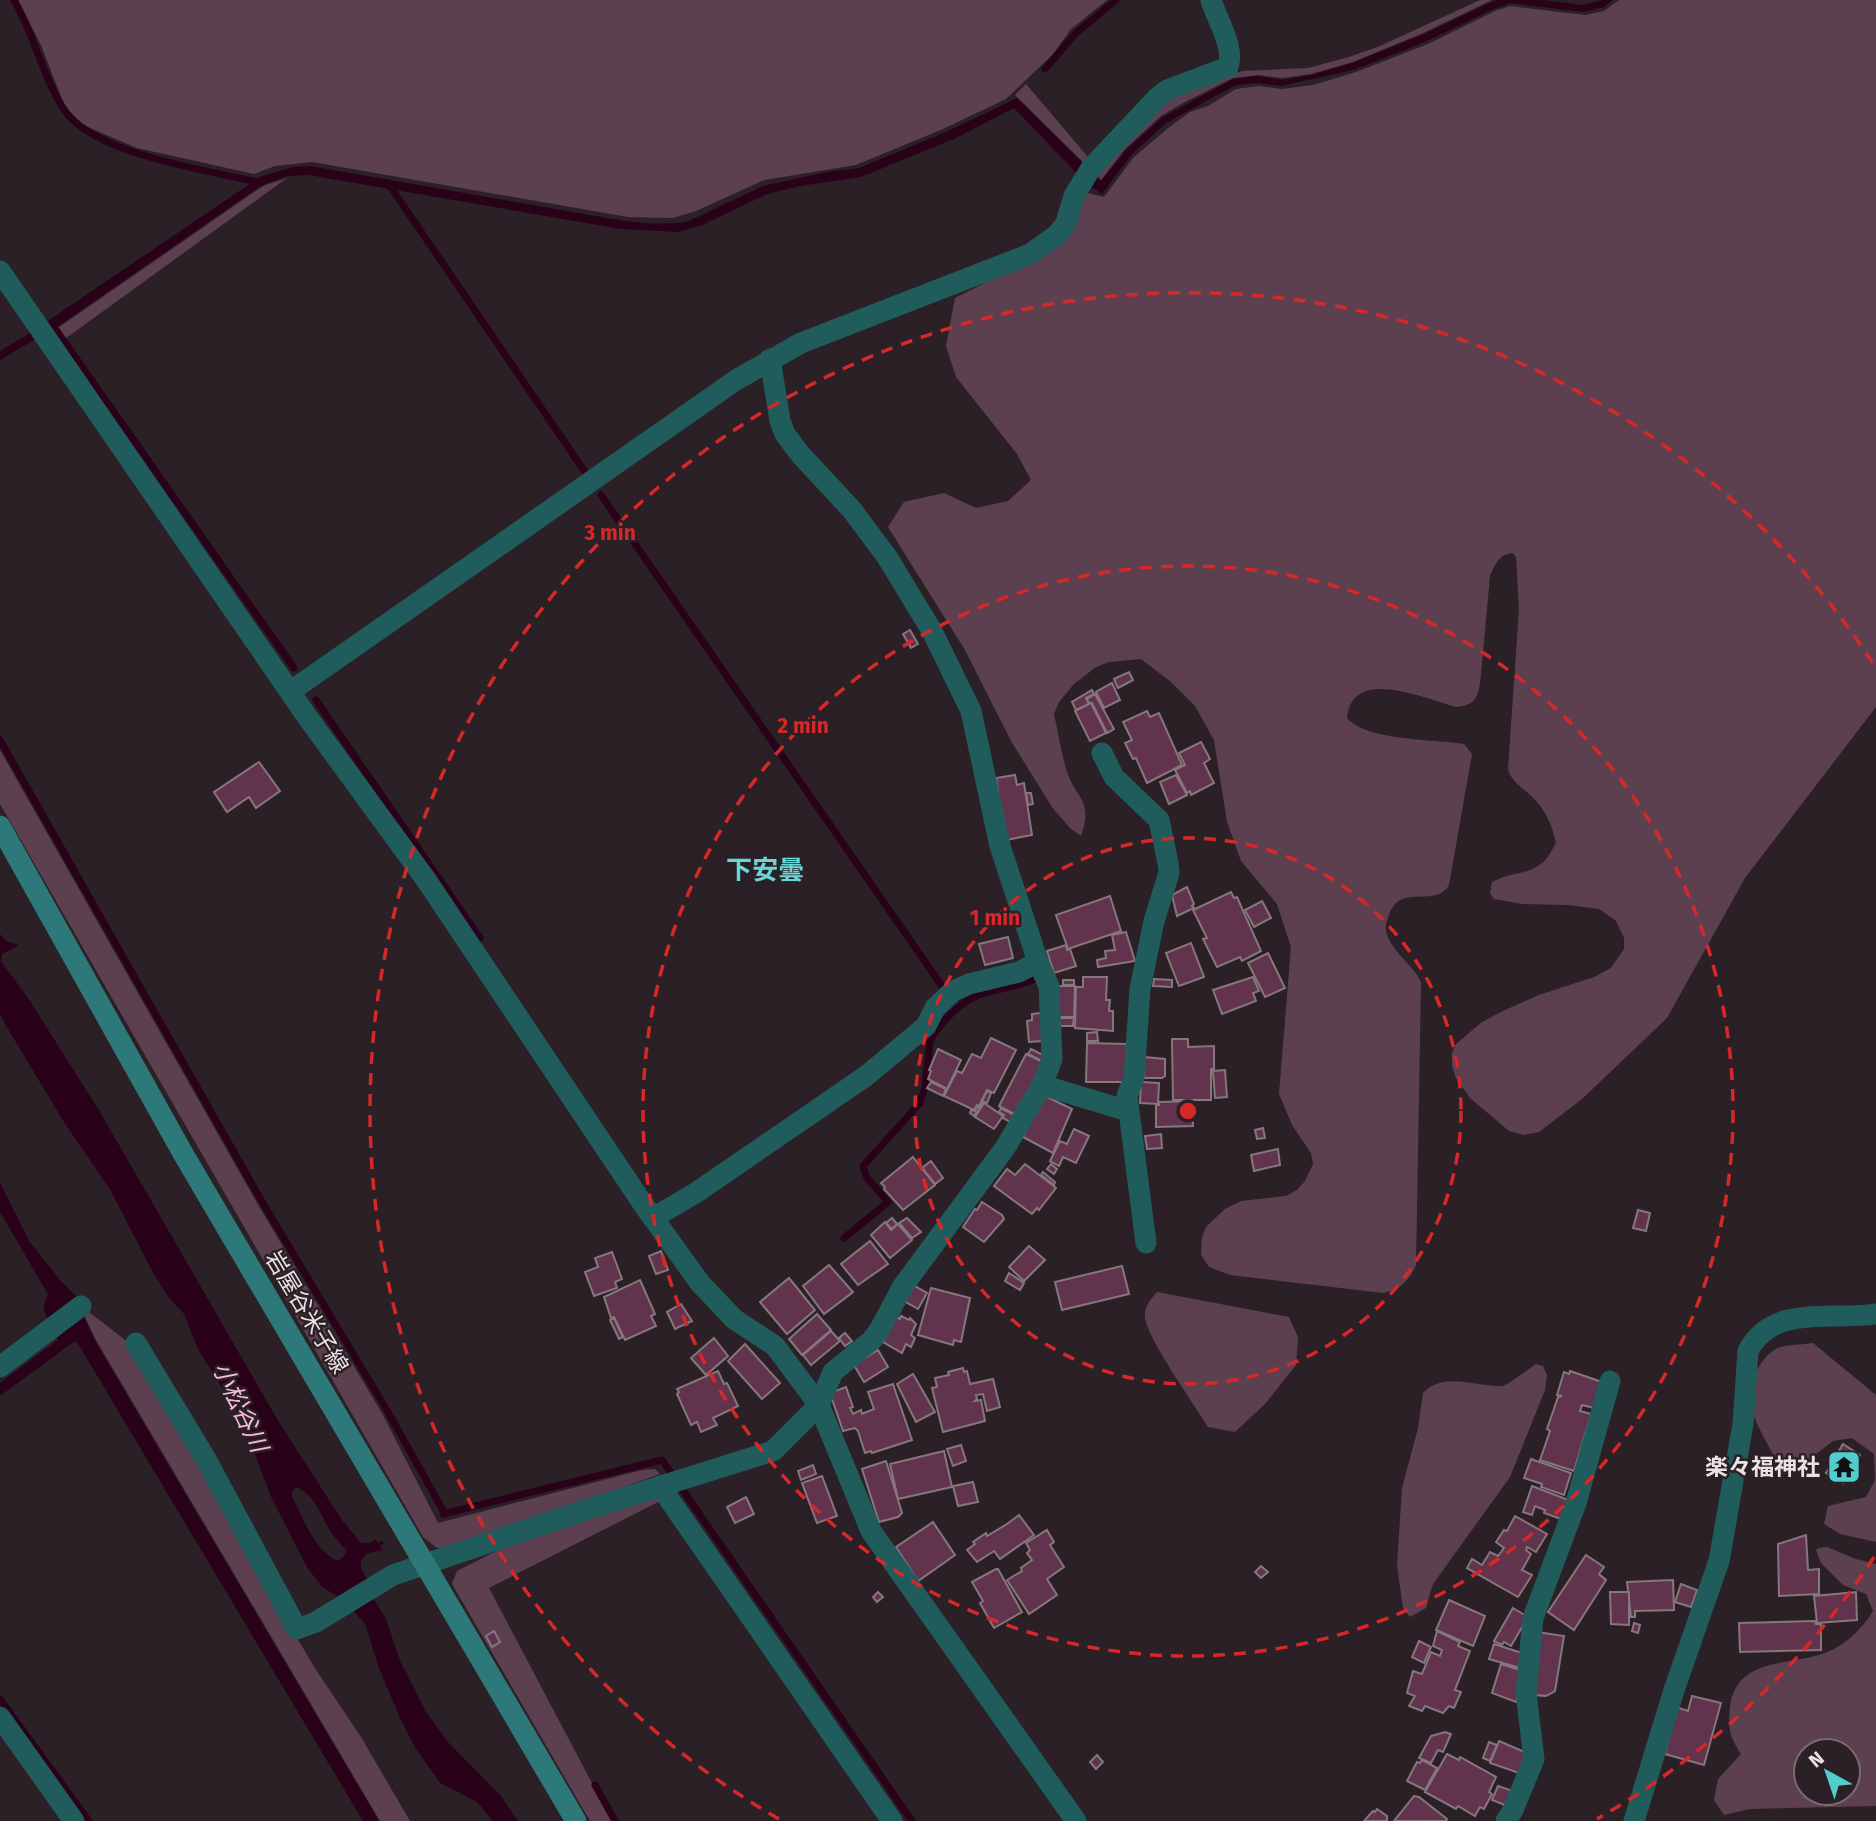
<svg xmlns="http://www.w3.org/2000/svg" width="1876" height="1821" font-family="'Fira Sans','Noto Sans JP',sans-serif">
<style>
.green{fill:#5d404f;fill-rule:evenodd}
.water{fill:#290119;fill-rule:evenodd}
.lines{fill:none;stroke-linecap:round;stroke-linejoin:round}
.stream{stroke:#290119;stroke-width:7}
.building{fill:#62334c;stroke:#85777d;stroke-width:2}
.minor{stroke:#215c5d;stroke-width:21}
.secondary{stroke:#2d797a;stroke-width:21}
.ring{fill:none;stroke:#d62828;stroke-width:3.5;stroke-dasharray:12 9}
.labels{text-anchor:middle;dominant-baseline:central;stroke-width:5;stroke-linejoin:round;paint-order:stroke}
.street-label{font-size:23px;fill:#e9e1e4;stroke:#2b2025}
.poi-label{font-size:23px;font-weight:bold;fill:#e9e1e4;stroke:#2b2025;text-anchor:end}
.water-label{font-size:24px;font-style:italic;fill:#f9b9d8;stroke:#2b2025}
.quarter-label{font-size:26px;font-weight:bold;fill:#6ad7d7;stroke:#2b2025}
.centre{fill:#d62828;stroke:#2b2025;stroke-width:3.5}
.ring-label{font-size:21px;text-anchor:middle;font-weight:bold;fill:#d62828;stroke:#2b2025;stroke-width:5;stroke-linejoin:round;paint-order:stroke}
</style>
<rect width="100%" height="100%" fill="#2b2025"/>
<g class="green">
<polygon points="18,0 1107,0 1070,30 1054,53 1006,99 943,129 856,165 764,180 696,211 673,218 628,217 312,162 275,166 254,174 137,148 81,124 65,107 41,45"/>
<polygon points="1480,0 1492,0 1423,33 1353,62 1311,74 1282,78 1259,75 1233,78 1181,104 1161,116 1125,149 1101,180 1094,172 1159,100 1242,71 1308,68 1349,57 1380,46"/>
<path d="M1619,0H1876V707L1745,878L1667,1018L1582,1099L1539,1132L1524,1135L1509,1131L1470,1098L1456,1078L1452,1066V1053L1456,1044L1482,1022L1505,1010L1539,995L1594,977L1611,968L1624,949V938L1616,921L1599,909L1568,905L1523,904L1494,899L1490,893L1492,882C1522,867 1540,879 1556,842C1552,827 1548,815 1537,802C1528,791 1511,783 1508,769L1519,609L1516,557L1513,553C1499,554 1495,564 1490,576L1480,684C1477,700 1473,705 1457,707C1425,699 1352,665 1347,718C1366,741 1435,739 1464,744L1472,754L1449,885C1435,909 1400,882 1389,915C1387,920 1385,926 1386,931C1390,951 1413,964 1421,982L1416,1265C1409,1281 1401,1289 1383,1293L1230,1275L1209,1267L1201,1255L1202,1237L1206,1227L1225,1209L1241,1201L1286,1196L1297,1190L1305,1181L1313,1164L1311,1153L1292,1125L1279,1094L1291,947L1277,904L1241,861L1227,822L1214,740L1195,706L1171,682L1141,659L1109,662L1096,667L1074,684L1059,702L1054,714C1058,732 1061,751 1066,769C1075,799 1094,799 1081,836L1070,828L1052,807L1011,741L965,650L888,527L904,502L944,493L976,508L1008,501L1031,480L1017,454L956,377L946,346L955,298L1046,252L1087,193L1104,197L1133,158L1168,128L1190,112L1208,106L1236,89L1259,86L1282,89L1313,85L1356,72L1428,44L1495,11L1510,6L1585,15L1604,11Z"/>
<polygon points="1026,84 1088,157 1087,166 1015,95"/>
<polygon points="287,178 62,341 58,334 52,332 263,186"/>
<polygon points="0,750 257,1203 383,1415 438,1523 642,1470 655,1469 660,1474 456,1547 437,1548 423,1537 0,804"/>
<path d="M1157,1292L1289,1317L1298,1337L1296,1365L1265,1404L1235,1432L1208,1427C1196,1407 1144,1334 1145,1316C1145,1305 1151,1299 1157,1292Z"/>
<polygon points="89,1312 129,1343 288,1623 318,1673 361,1737 410,1821 380,1821 96,1340 83,1313"/>
<path d="M1813,1343L1876,1395V1542L1840,1534L1824,1524L1828,1506L1866,1497L1875,1480L1874,1454L1852,1438L1833,1441L1793,1472L1784,1474C1776,1458 1753,1422 1751,1406C1748,1386 1758,1359 1776,1349C1785,1344 1802,1345 1813,1343Z"/>
<path d="M1536,1364L1543,1366L1547,1375L1545,1390L1510,1477L1433,1584L1426,1608L1410,1617L1403,1608L1397,1565L1402,1488L1418,1428L1423,1393C1444,1371 1474,1387 1502,1386L1509,1383Z"/>
<polygon points="649,1497 662,1500 489,1588 612,1821 590,1821 452,1584 457,1571 498,1550"/>
<path d="M1827,1547L1856,1559L1876,1564V1806L1750,1809L1724,1815L1714,1800L1718,1779L1741,1754C1729,1736 1728,1729 1730,1708C1735,1657 1790,1666 1825,1653C1846,1645 1862,1629 1873,1611L1866,1594L1843,1585L1821,1563L1816,1550L1819,1548ZM1806,1751H1848V1793H1806Z"/>
</g>
<g class="water">
<path d="M1496,0H1543L1583,5L1602,0H1613L1604,7L1584,12L1510,3L1491,10L1425,42L1353,70L1281,86L1258,83L1236,85L1166,123L1133,153L1102,194L1086,183L1014,108L956,138L861,177L800,186L767,194L702,225L679,232L621,229L309,175L288,176L262,185L63,323L0,360V351L27,335L260,177L292,167L310,166L624,221C647,223 667,226 689,221L763,186L827,172L859,168L946,132L1017,98L1101,181L1127,149L1163,117L1233,79L1257,76L1282,80L1311,75L1352,63L1422,35Z"/>
<path d="M0,934L6,941L19,945L2,954L1,961L30,1001L100,1112L280,1424L342,1520L361,1543H371L375,1539L378,1543L382,1541L384,1543L380,1546L382,1550L366,1554L361,1560V1568L369,1583L373,1598L386,1619L400,1661L426,1712L448,1742L500,1795L518,1821H493L477,1802L440,1783L416,1749L400,1718L379,1668L365,1624L344,1600L322,1587L307,1567L272,1499L242,1420L198,1349L184,1314L169,1298L151,1269L111,1191L64,1122L5,1024L0,1014ZM296,1487C313,1493 320,1513 328,1527C333,1536 340,1543 346,1550V1554L338,1561C314,1551 303,1518 292,1496V1492Z"/>
<path d="M0,1183L29,1241L60,1280L79,1299L77,1302L95,1341L379,1821H363L77,1342L72,1343L0,1396V1383L58,1340C57,1328 43,1319 44,1306C44,1302 47,1298 48,1294L0,1212Z"/>
</g>
<g class="lines">
<g class="stream">
<path d="M14,0C34,34 42,75 63,108C92,155 209,170 261,183"/>
<polyline points="1045,69 1076,33 1116,0"/>
<polyline points="388,183 585,472"/>
<polyline points="52,324 294,668"/>
<polyline points="601,495 944,989"/>
<polyline points="316,700 480,938"/>
<polyline points="0,740 261,1200 388,1412 445,1514"/>
<path d="M844,1238L888,1202L867,1178L863,1166L920,1103L925,1087L930,1041C939,1024 960,1002 979,995C997,989 1015,987 1033,980"/>
<polyline points="443,1514 662,1460 912,1821"/>
<polyline points="0,1699 89,1821"/>
<polyline points="595,1785 615,1821"/>
</g>
</g>
<g class="building">
<polygon points="910,630 918,644 911,648 903,634"/>
<polygon points="1129,672 1133,680 1118,688 1114,679"/>
<polygon points="1112,683 1120,700 1104,708 1096,692"/>
<polygon points="1092,690 1094,694 1086,698 1089,704 1076,710 1072,702"/>
<polygon points="1095,694 1114,729 1107,733 1092,703 1089,703 1087,699"/>
<polygon points="1091,703 1106,733 1090,741 1075,711"/>
<polygon points="1147,711 1150,717 1159,713 1182,765 1147,783 1136,758 1133,759 1125,743 1132,740 1123,722"/>
<polygon points="1201,742 1210,759 1204,763 1214,783 1191,795 1190,791 1187,793 1175,770 1185,765 1179,753"/>
<polygon points="259,762 280,791 256,808 249,797 227,812 214,792"/>
<polygon points="1015,775 1017,785 1024,783 1032,835 1006,840 996,778"/>
<polygon points="1176,775 1187,795 1169,804 1160,782"/>
<polygon points="1026,793 1031,793 1033,804 1028,805"/>
<polygon points="1187,887 1194,904 1192,906 1194,908 1177,916 1172,895"/>
<polygon points="1231,892 1234,898 1237,897 1261,951 1242,961 1240,957 1217,967 1203,939 1207,938 1193,910"/>
<polygon points="1110,896 1121,931 1068,949 1056,915"/>
<polygon points="1262,901 1271,918 1254,927 1245,910"/>
<polygon points="1126,932 1135,961 1098,967 1097,960 1106,958 1105,951 1115,950 1112,935"/>
<polygon points="1008,937 1013,958 985,965 979,944"/>
<polygon points="1191,943 1204,977 1179,986 1166,953"/>
<polygon points="1066,945 1067,950 1070,949 1076,966 1054,973 1047,951"/>
<polygon points="1268,953 1285,988 1265,997 1248,963"/>
<polygon points="1083,977 1107,977 1106,1000 1110,1000 1109,1011 1113,1011 1113,1031 1075,1028 1076,987 1083,987"/>
<polygon points="1253,977 1259,991 1253,993 1256,1001 1222,1014 1213,990"/>
<polygon points="1154,979 1172,980 1172,987 1153,986"/>
<rect x="1063" y="980" width="11" height="5"/>
<polygon points="1056,986 1075,986 1074,1017 1056,1017"/>
<polygon points="1041,1013 1042,1041 1029,1042 1027,1021 1032,1020 1032,1014"/>
<polygon points="1056,1018 1074,1018 1073,1026 1056,1026"/>
<polygon points="1097,1032 1098,1041 1087,1041 1087,1033"/>
<polygon points="991,1038 1016,1050 994,1093 987,1090 979,1106 977,1105 974,1110 944,1096 957,1071 962,1073 972,1054 981,1058"/>
<polygon points="1172,1039 1188,1039 1188,1047 1214,1046 1214,1069 1211,1069 1211,1100 1173,1100"/>
<polygon points="1087,1043 1127,1044 1126,1082 1086,1082"/>
<polygon points="938,1049 961,1060 947,1089 928,1079 931,1071 929,1070"/>
<polygon points="1031,1049 1045,1056 1042,1061 1028,1054"/>
<polygon points="1026,1054 1043,1062 1016,1115 999,1106"/>
<polygon points="1144,1057 1165,1059 1165,1076 1162,1078 1144,1078"/>
<polygon points="1225,1070 1227,1097 1215,1098 1213,1071"/>
<polygon points="931,1082 946,1089 943,1096 927,1088"/>
<polygon points="1141,1082 1159,1083 1158,1104 1140,1103"/>
<polygon points="987,1091 991,1093 987,1103 984,1102 974,1116 970,1113 971,1110 975,1111 977,1106 979,1107"/>
<polygon points="1043,1095 1072,1109 1053,1153 1023,1137"/>
<polygon points="1192,1101 1193,1126 1156,1127 1156,1105 1159,1105 1159,1102"/>
<polygon points="984,1103 1003,1116 994,1129 975,1117"/>
<polygon points="1001,1108 1016,1116 1012,1123 1003,1118 1004,1115 999,1112"/>
<polygon points="1263,1128 1265,1138 1257,1139 1255,1130"/>
<polygon points="1074,1129 1089,1136 1076,1163 1063,1157 1059,1166 1050,1161 1060,1141 1067,1144"/>
<polygon points="1161,1134 1162,1148 1147,1149 1145,1136"/>
<polygon points="1278,1149 1280,1165 1254,1171 1251,1155"/>
<polygon points="913,1157 935,1185 903,1210 884,1189 885,1187 881,1183"/>
<polygon points="931,1161 943,1178 935,1184 922,1168"/>
<polygon points="1025,1164 1056,1188 1039,1210 1037,1208 1032,1214 994,1186 1007,1169 1015,1175"/>
<polygon points="1051,1164 1057,1169 1054,1174 1047,1169"/>
<polygon points="1043,1172 1055,1182 1054,1185 1041,1175"/>
<polygon points="982,1202 1002,1215 1004,1219 984,1242 963,1227 975,1209 977,1210"/>
<polygon points="1638,1210 1650,1213 1646,1231 1633,1228"/>
<polygon points="892,1218 897,1224 892,1229 886,1223"/>
<polygon points="907,1218 921,1232 912,1238 899,1223"/>
<polygon points="885,1222 891,1230 898,1224 912,1240 890,1258 871,1235"/>
<polygon points="870,1241 888,1264 858,1285 841,1264"/>
<polygon points="1029,1246 1045,1260 1024,1281 1009,1267"/>
<polygon points="661,1251 668,1270 656,1274 649,1256"/>
<polygon points="612,1252 622,1279 615,1282 617,1288 594,1296 585,1272 598,1267 595,1258"/>
<polygon points="829,1265 853,1292 824,1314 803,1286"/>
<polygon points="1122,1266 1129,1294 1062,1310 1055,1282"/>
<polygon points="1009,1273 1024,1283 1020,1290 1005,1281"/>
<polygon points="789,1278 815,1310 787,1334 760,1302"/>
<polygon points="640,1280 655,1314 651,1316 656,1326 625,1340 614,1317 611,1318 604,1297"/>
<polygon points="913,1285 927,1293 918,1309 904,1301"/>
<polygon points="931,1288 970,1298 961,1342 954,1340 953,1345 918,1335"/>
<polygon points="681,1304 692,1321 675,1329 667,1312"/>
<polygon points="817,1314 831,1330 802,1355 789,1339"/>
<polygon points="901,1316 909,1320 910,1318 916,1324 911,1335 915,1338 911,1347 906,1344 902,1353 883,1342 896,1317 900,1319"/>
<polygon points="614,1318 623,1337 619,1339 610,1320"/>
<polygon points="831,1331 840,1341 811,1365 803,1355"/>
<polygon points="845,1333 852,1341 845,1346 839,1338"/>
<polygon points="714,1338 728,1356 706,1375 691,1358"/>
<polygon points="745,1344 780,1383 762,1399 728,1361"/>
<polygon points="878,1350 888,1367 864,1382 854,1365"/>
<polygon points="963,1368 964,1372 967,1371 970,1384 993,1379 1000,1407 987,1411 983,1394 976,1395 977,1399 975,1401 981,1400 985,1421 943,1432 932,1388 937,1387 935,1378 949,1375 948,1372"/>
<polygon points="718,1371 724,1384 727,1383 738,1406 713,1418 717,1425 701,1432 697,1422 691,1425 677,1394 679,1392 677,1389"/>
<polygon points="1570,1371 1602,1382 1594,1408 1582,1405 1580,1411 1591,1414 1574,1471 1540,1460 1550,1431 1547,1429 1558,1397 1562,1396 1557,1395 1564,1372 1569,1374"/>
<polygon points="913,1374 935,1412 916,1422 897,1384"/>
<polygon points="893,1384 912,1440 872,1453 871,1451 865,1453 858,1431 855,1428 843,1431 830,1393 846,1387 853,1407 850,1408 853,1414 861,1410 862,1414 874,1409 868,1392"/>
<polygon points="1843,1444 1860,1455 1843,1483 1826,1473 1832,1463 1829,1461 1834,1452 1837,1454"/>
<polygon points="961,1445 966,1461 953,1466 947,1449"/>
<polygon points="944,1451 952,1487 898,1499 890,1464"/>
<polygon points="1531,1459 1571,1473 1564,1495 1541,1487 1542,1484 1524,1478"/>
<polygon points="886,1461 902,1513 898,1517 879,1522 862,1469"/>
<polygon points="813,1465 816,1474 801,1480 798,1471"/>
<polygon points="822,1476 837,1516 817,1523 802,1483"/>
<polygon points="973,1482 978,1502 958,1506 953,1486"/>
<polygon points="1532,1486 1571,1501 1564,1520 1544,1513 1545,1510 1535,1506 1532,1515 1523,1512"/>
<polygon points="746,1497 754,1514 735,1523 727,1507"/>
<polygon points="1019,1515 1034,1535 1000,1559 994,1551 977,1562 967,1550 975,1544 973,1542 986,1533 987,1536 1007,1524"/>
<polygon points="1515,1516 1547,1534 1536,1552 1527,1547 1526,1550 1531,1554 1522,1570 1532,1575 1518,1597 1467,1568 1472,1559 1482,1565 1490,1552 1498,1556 1504,1548 1496,1542 1504,1530 1507,1531"/>
<polygon points="933,1522 955,1555 918,1581 896,1547"/>
<polygon points="1047,1530 1054,1542 1050,1545 1064,1567 1047,1579 1057,1595 1029,1614 1007,1580 1022,1571 1021,1568 1032,1560 1027,1553 1030,1550 1026,1543"/>
<polygon points="1806,1535 1808,1570 1819,1569 1819,1594 1779,1596 1778,1544"/>
<polygon points="1586,1555 1604,1567 1599,1574 1606,1580 1574,1630 1548,1612"/>
<polygon points="1261,1566 1268,1572 1261,1578 1255,1572"/>
<polygon points="996,1569 998,1569 1022,1612 994,1628 980,1603 983,1601 972,1582"/>
<polygon points="1673,1580 1674,1610 1635,1611 1635,1617 1631,1617 1627,1582"/>
<polygon points="1681,1584 1697,1590 1691,1607 1675,1602"/>
<polygon points="878,1592 883,1597 877,1602 873,1597"/>
<polygon points="1610,1592 1629,1592 1629,1625 1611,1624"/>
<polygon points="1856,1592 1857,1620 1817,1623 1814,1596"/>
<polygon points="1449,1600 1485,1616 1473,1646 1436,1630"/>
<polygon points="1513,1608 1528,1617 1511,1646 1504,1642 1502,1645 1494,1641"/>
<polygon points="1815,1621 1816,1624 1821,1624 1821,1650 1740,1652 1739,1623"/>
<polygon points="1634,1623 1640,1625 1638,1633 1632,1631"/>
<polygon points="494,1631 500,1642 492,1647 486,1636"/>
<polygon points="1437,1631 1460,1642 1458,1646 1470,1651 1455,1690 1461,1692 1454,1708 1449,1706 1443,1713 1425,1706 1422,1711 1409,1706 1415,1696 1407,1693 1413,1671 1422,1674 1431,1652 1440,1656 1442,1650 1433,1646"/>
<polygon points="1537,1632 1564,1636 1555,1691 1546,1696 1532,1695"/>
<polygon points="1419,1641 1431,1647 1424,1663 1412,1657"/>
<polygon points="1494,1644 1525,1654 1520,1668 1489,1659"/>
<polygon points="1501,1664 1523,1671 1516,1702 1492,1693"/>
<polygon points="1692,1696 1721,1703 1704,1765 1665,1754 1676,1707 1688,1711"/>
<polygon points="1445,1732 1451,1734 1443,1752 1438,1750 1431,1763 1419,1758 1431,1736"/>
<polygon points="1499,1741 1527,1753 1519,1773 1490,1763"/>
<polygon points="1489,1742 1497,1745 1490,1761 1483,1758"/>
<polygon points="1447,1754 1459,1760 1460,1757 1496,1777 1489,1792 1492,1794 1484,1809 1480,1807 1475,1816 1458,1806 1456,1809 1425,1792"/>
<polygon points="1097,1755 1103,1762 1096,1769 1090,1762"/>
<polygon points="1422,1760 1437,1768 1425,1790 1407,1781 1417,1762 1420,1763"/>
<polygon points="1498,1786 1513,1791 1507,1806 1492,1800"/>
<polygon points="1414,1796 1419,1797 1447,1819 1446,1821 1394,1821"/>
<polygon points="1377,1809 1387,1816 1387,1821 1364,1821 1373,1811 1375,1812"/>
</g>
<g class="lines">
<g class="minor">
<polyline points="0,271 308,718 427,881 643,1204 700,1283 734,1319 775,1346 819,1405 871,1531 1076,1821"/>
<path d="M291,691L736,380L801,343L1030,254L1058,234L1066,223L1074,196L1091,168L1157,98L1167,90L1228,67C1235,47 1217,20 1211,0"/>
<polyline points="1102,753 1114,777 1159,820 1168,863 1169,873 1154,921 1140,989 1134,1078 1127,1096 1146,1243"/>
<polyline points="1042,1085 1128,1111"/>
<polyline points="653,1218 697,1192 866,1076 926,1026 935,1008 953,991 969,984 1019,972 1038,962"/>
<polyline points="136,1343 207,1461 297,1629 316,1622 393,1575 585,1510 773,1451 819,1405 833,1372 872,1340 880,1329 903,1286 1005,1148 1042,1085 1052,1059 1049,986 1038,962 1000,846 971,711 932,631 887,557 852,510 800,454 785,434 780,421 770,359"/>
<polyline points="0,1367 81,1306"/>
<polyline points="660,1486 892,1821"/>
<polyline points="0,1717 74,1821"/>
<polyline points="1506,1821 1513,1810 1534,1759 1526,1693 1533,1618 1576,1503 1610,1381"/>
<path d="M1634,1821L1674,1690L1719,1561L1743,1424L1748,1351C1773,1303 1833,1321 1876,1314"/>
</g>
<polyline class="secondary" points="0,826 185,1157 576,1821"/>
</g>
<g class="ring">
<circle cx="1188" cy="1111" r="273"/>
<circle cx="1188" cy="1111" r="545"/>
<path d="M1874 1557A818 818 0 0 1 1597 1819M779 1819A818 818 0 1 1 1874 665"/>
</g>
<defs>
<symbol id="temple-square" viewBox="-11 -11 22 22"><rect x="-9" y="-9" width="18" height="18" rx="4" fill="#52cdce" stroke="#2b2025"/><path d="M0-6L5-2H3V0L6.5 2.5H4V6H1.5V3h-3V6H-4V2.5H-6.5L-3 0V-2H-5Z" fill="#111"/></symbol>
</defs>
<g fill-rule="evenodd">
<use href="#temple-square" x="1825" y="1448" width="38" height="38"/>
</g>
<g class="labels">
<g class="street-label">
<text transform="translate(307 1312) rotate(59)">岩屋谷米子線</text>
</g>
<g class="poi-label">
<text x="1820" y="1467">楽々福神社</text>
</g>
<g class="water-label">
<text transform="translate(240 1407) rotate(65)">小松谷川</text>
</g>
<g class="quarter-label">
<text x="765" y="870">下安曇</text>
</g>
</g>
<circle cx="1188" cy="1111" r="10" class="centre"/>
<g class="ring-label">
<text x="610" y="540">3 min</text>
<text x="803" y="733">2 min</text>
<text x="995" y="925">1 min</text>
</g>
<g transform="translate(1827 1772) rotate(320)"><circle r="33" fill="#2b2025" stroke="#776d71" stroke-width="2"/>
<path d="M0-5L12 26L0 18L-12 26Z" fill="#52cdce"/>
<text y="-10" font-size="19" font-weight="bold" text-anchor="middle" fill="#e9e1e4">N</text>
</g>
</svg>
